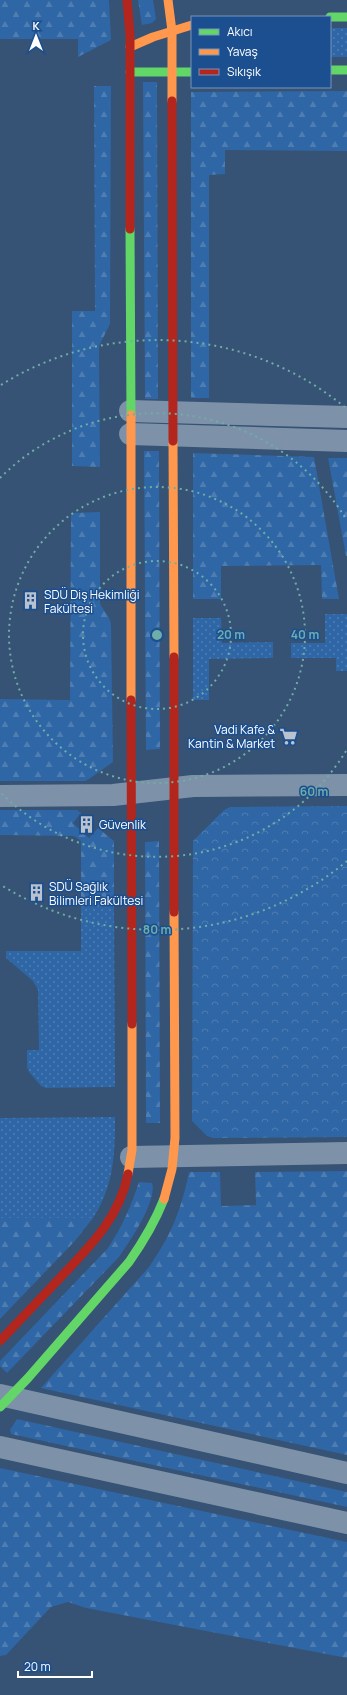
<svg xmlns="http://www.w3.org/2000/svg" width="347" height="1695" font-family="Manrope,sans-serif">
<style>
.grass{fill:url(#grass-dots)}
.forest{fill:url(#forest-firs)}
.park{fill:url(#park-crowns)}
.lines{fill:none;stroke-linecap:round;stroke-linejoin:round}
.street{stroke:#7d92a8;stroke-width:22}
.fast{stroke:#63d668;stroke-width:9}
.slow{stroke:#ff974d;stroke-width:9}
.jam{stroke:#b3261e;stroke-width:9}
.ring{fill:none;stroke:#6fada8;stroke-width:2;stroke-dasharray:2 4}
.labels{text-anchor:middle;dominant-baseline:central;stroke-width:3;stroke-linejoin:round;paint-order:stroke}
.poi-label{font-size:12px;fill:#fff;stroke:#1b4f8f;text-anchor:start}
.centre{fill:#6fada8;stroke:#1b4f8f;stroke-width:2}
.ring-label{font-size:12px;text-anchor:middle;font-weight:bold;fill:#6fada8;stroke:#1b4f8f;stroke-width:3;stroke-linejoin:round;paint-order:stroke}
</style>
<defs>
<pattern id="grass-dots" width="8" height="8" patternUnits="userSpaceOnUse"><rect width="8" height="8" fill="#2f66a5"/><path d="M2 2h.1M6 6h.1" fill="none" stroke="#4e7db2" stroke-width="1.8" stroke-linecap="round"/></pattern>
<pattern id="forest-firs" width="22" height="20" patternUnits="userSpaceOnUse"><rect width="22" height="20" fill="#2f66a5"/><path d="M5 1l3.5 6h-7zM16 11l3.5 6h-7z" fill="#4e7db2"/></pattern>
<pattern id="park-crowns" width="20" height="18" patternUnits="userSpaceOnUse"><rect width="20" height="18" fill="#2f66a5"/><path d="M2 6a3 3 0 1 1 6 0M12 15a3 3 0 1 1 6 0" fill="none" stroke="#4e7db2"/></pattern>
</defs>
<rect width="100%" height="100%" fill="#365274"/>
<g class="grass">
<rect x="330" y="28" width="17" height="29"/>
<polygon points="325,614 347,614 347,671 336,671 336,658 291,658 291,643 325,643"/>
<polygon points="193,618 221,618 222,643 273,642 273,658 209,659 209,700 193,700"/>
<polygon points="81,897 114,897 115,1087 46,1088 41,1086 29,1072 27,1067 27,1050 39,1050 38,990 33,981 6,958 6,951 81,951"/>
<path d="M115,1117C115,1154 114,1185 93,1218H0V1118Z"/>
</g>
<g class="forest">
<polygon points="0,0 109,0 111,40 78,57 78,39 0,39"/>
<polygon points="138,0 153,0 156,19 152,23 142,25"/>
<polygon points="143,82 157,82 158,399 145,399"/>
<polygon points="94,86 111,86 110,324 99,346 100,467 72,466 72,311 95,311"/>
<polygon points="347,91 347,151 225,150 225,174 209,175 209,398 191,398 191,92"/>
<polygon points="144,451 159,451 160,749 146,750"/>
<polygon points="193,453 314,457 339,599 322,599 321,565 221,566 221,599 193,599"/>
<polygon points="328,458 347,458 347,556 346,556"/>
<path d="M100,512V603C103,611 110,616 111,624L113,762L89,779L85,781H0V699L70,700L71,513Z"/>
<polygon points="0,810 77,810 81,813 73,823 89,838 98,828 114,841 114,897 81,897 81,841 74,836 0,835"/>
<polygon points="159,841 160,1123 146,1123 145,842"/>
<path d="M347,1171V1455L41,1388L149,1267C171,1235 181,1211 189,1172H220L221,1206L256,1205L255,1172Z"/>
<path d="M139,1182L152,1183C158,1200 129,1243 119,1257L7,1373L0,1366V1361L108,1248C122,1227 131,1206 139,1182Z"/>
<polygon points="0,1218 93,1218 74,1242 0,1319"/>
<polygon points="17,1419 347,1492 347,1507 11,1434 10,1430"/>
<polygon points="0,1468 347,1542 347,1658 86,1608 68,1602 51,1607 6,1655 0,1656"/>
</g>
<polygon class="park" points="347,806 347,1137 213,1138 207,1136 192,1121 193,841 224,810 230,807"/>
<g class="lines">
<g class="street">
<polyline points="130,411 347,417"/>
<polyline points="130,434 347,441"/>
<polyline points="0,796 113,795 193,786 347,785"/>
<polyline points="131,1157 347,1153"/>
<polyline points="0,1395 347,1473"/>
<polyline points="0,1447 347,1523"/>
</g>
<g class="fast">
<polyline points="330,17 347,17"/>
<polyline points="330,70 347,70"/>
<polyline points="130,72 192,72"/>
<polyline points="130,229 131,415"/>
<path d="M0,1407L28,1378L129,1262C143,1242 155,1222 164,1199"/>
</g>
<g class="slow">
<polyline points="168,0 172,31 172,101"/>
<polyline points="130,47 153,37 192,25"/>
<polyline points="131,415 131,700"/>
<polyline points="173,441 174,657"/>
<polyline points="128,1174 132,1150 132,1024"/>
<polyline points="164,1199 172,1169 175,1138 174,912"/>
</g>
<g class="jam">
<polyline points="127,0 130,35 130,229"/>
<polyline points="172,101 173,441"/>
<polyline points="174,657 174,912"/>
<polyline points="131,700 132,1024"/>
<path d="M0,1341C20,1320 39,1300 59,1279C89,1247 119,1219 128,1174"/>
</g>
</g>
<g class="ring">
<circle cx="157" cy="635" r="74"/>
<circle cx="157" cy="635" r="148"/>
<path d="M346 751A222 222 0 0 1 0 792M0 478A222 222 0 0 1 346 519"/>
<path d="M347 861A295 295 0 0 1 1 885M1 385A295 295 0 0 1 347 409"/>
</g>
<defs>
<symbol id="building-bare" viewBox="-9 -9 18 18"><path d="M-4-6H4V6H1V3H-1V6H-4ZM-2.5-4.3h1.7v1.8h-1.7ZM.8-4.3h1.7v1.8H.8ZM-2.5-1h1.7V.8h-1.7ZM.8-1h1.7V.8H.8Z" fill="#b9c2ce" stroke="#1b4f8f" stroke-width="2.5" paint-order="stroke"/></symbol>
<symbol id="supermarket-bare" viewBox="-9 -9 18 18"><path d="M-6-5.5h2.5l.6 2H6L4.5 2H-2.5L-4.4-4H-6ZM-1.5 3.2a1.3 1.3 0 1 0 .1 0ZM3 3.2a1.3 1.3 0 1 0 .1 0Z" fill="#b9c2ce" stroke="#1b4f8f" stroke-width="2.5" paint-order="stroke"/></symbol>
</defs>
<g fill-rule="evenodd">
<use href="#building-bare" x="18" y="588" width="25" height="25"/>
<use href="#supermarket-bare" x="276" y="724" width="25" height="25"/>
<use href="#building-bare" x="74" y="812" width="25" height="25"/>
<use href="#building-bare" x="24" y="880" width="25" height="25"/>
</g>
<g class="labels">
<g class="poi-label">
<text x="44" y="594">SDÜ Diş Hekimliği<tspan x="44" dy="14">Fakültesi</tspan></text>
<text x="275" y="729" text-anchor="end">Vadi Kafe &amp;<tspan x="275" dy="14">Kantin &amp; Market</tspan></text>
<text x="99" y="824">Güvenlik</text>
<text x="49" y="886">SDÜ Sağlık<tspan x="49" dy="14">Bilimleri Fakültesi</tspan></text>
</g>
</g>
<circle cx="157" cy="635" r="6" class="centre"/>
<g class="ring-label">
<text x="231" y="639">20 m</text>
<text x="305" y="639">40 m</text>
<text x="314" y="796">60 m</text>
<text x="157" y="934">80 m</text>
</g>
<rect x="191" y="16" width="140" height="72" fill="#1b4f8f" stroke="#7695bc"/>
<rect x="199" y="29" width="20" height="6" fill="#63d668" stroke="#7695bc"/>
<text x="227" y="36" font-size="12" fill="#ffffff">Akıcı</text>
<rect x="199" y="49" width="20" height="6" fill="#ff974d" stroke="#7695bc"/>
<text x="227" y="56" font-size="12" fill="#ffffff">Yavaş</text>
<rect x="199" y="69" width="20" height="6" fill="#b3261e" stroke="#7695bc"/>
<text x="227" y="76" font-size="12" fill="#ffffff">Sıkışık</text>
<g transform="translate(36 36)" stroke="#1b4f8f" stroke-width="3" paint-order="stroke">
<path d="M0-3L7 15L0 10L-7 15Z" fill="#ffffff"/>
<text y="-6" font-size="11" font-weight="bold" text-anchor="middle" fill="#ffffff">K</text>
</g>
<path d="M18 1671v6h74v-6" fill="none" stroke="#ffffff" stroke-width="2"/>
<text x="24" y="1671" font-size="12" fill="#ffffff" stroke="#1b4f8f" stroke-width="3" paint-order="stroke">20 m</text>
</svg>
